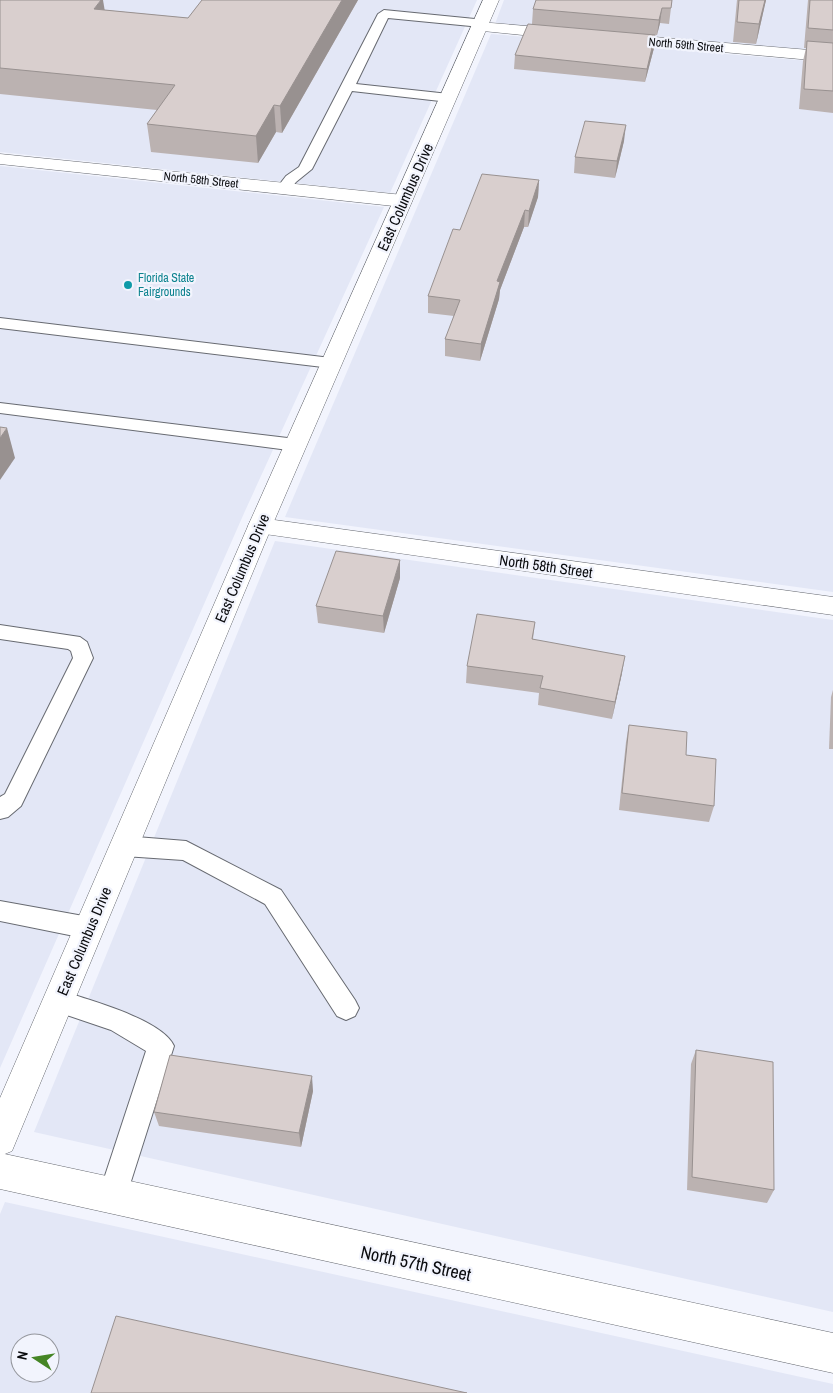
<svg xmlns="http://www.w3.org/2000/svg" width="833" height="1393" font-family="'Archivo Narrow',sans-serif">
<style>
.built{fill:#e3e7f6;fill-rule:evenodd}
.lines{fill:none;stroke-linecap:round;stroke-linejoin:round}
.service-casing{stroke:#676a71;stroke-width:2}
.minor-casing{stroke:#676a71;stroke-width:1}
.secondary-casing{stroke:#676a71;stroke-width:1}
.service{fill:#fff;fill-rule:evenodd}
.minor{fill:#fff;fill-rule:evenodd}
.secondary{fill:#fff;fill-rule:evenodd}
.wall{fill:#bbb2b1}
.shaded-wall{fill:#989190}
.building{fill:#d9cfce;stroke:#989190}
.culture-dot{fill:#0f9aa8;stroke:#f2f4fd;stroke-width:2}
.labels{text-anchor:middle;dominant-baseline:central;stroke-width:4.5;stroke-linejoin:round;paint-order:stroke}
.far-street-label{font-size:12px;fill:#0a0b0e;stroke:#f2f4fd}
.far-culture-label{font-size:12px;fill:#0d838f;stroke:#f2f4fd;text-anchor:start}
.street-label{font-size:15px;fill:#0a0b0e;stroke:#f2f4fd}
.near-street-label{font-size:18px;fill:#0a0b0e;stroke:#f2f4fd}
</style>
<rect width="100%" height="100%" fill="#f2f4fd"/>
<g class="built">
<polygon points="0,0 477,0 390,193 0,152"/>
<polygon points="504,0 833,0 833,52 495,24"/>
<polygon points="491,34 833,63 833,592 285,517"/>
<polygon points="0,166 384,207 245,511 0,1068"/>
<polygon points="275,541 833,620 833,1312 34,1132"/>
<path d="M5,1202L833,1384V1393H0V1214ZM20,1343H50V1373H20Z"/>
</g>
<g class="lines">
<defs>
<g id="service">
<polygon points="384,10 485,20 487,23 485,26 481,27 388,18 356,84 449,94 456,98 449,102 352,91 312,169 296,182 288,192 278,192 276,189 286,176 299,167 378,14"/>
<polygon points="0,318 331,358 337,359 339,363 337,367 331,368 0,328"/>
<polygon points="0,403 296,439 302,441 305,445 302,449 296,451 0,413"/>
<polygon points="0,625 80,637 87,642 93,658 21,806 8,817 0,819 0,797 5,794 73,658 71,651 68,649 0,639"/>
<polygon points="124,836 186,841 281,890 355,1000 359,1008 355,1016 346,1020 337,1016 265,904 183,860 124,856 116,853 112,846 116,839"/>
<polygon points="0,901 89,917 98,921 101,928 98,935 89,939 0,921"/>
<path d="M58,990C86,999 162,1019 174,1046L126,1197L122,1207L112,1211L102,1207L98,1197L146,1051L111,1030L49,1009L45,1001L49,993Z"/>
</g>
<g id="minor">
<polygon points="479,22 562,29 568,31 570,34 568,37 562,39 473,30 471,27 473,24"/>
<polygon points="618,34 833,52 833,62 612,42 610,39 612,36"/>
<polygon points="0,154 403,195 410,197 412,201 410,205 403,207 0,164"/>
<polygon points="260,518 833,597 833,615 251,532 248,526 251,520"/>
<polygon points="0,1153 833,1333 833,1373 0,1189"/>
</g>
<polygon id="secondary" points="483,0 499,0 272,526 12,1151 0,1156 0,1098 248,526"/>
</defs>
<use href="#service" class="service-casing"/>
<use href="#minor" class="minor-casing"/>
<use href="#secondary" class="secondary-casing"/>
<use href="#service" class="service"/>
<use href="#minor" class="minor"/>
<use href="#secondary" class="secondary"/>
</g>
<g class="wall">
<polygon points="0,0 188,18 202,0 358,0 282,133 276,132 258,163 151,152 147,124 157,110 0,94"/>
<polygon points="672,0 669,24 660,23 657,35 655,35 654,48 645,82 514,69 515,55 532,24 533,9"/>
<polygon points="737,0 766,0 756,44 733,42"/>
<polygon points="808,0 833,0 833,113 799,109 803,61 806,48 804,48"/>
<polygon points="624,141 615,178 574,173 575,157"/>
<polygon points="539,180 538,197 528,227 524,227 500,290 499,299 480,361 445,356 445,339 454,316 428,313 428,296"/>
<polygon points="400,578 384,633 318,623 316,606"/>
<polygon points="535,622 533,639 622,673 612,719 538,705 539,693 466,683 467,666"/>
<polygon points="833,690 833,749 829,749 831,697"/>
<polygon points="629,725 686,755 714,806 709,822 619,810 626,742"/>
<polygon points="696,1050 774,1190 767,1203 687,1190 691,1064"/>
<polygon points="313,1091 301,1147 159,1126 154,1112"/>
</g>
<g class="shaded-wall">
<polygon points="101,0 103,0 107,24 94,9"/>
<polygon points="342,0 358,0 282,133 280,106"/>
<polygon points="765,0 766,0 756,44 759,24"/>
<polygon points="662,8 660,23 657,35 659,20"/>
<polygon points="655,35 654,48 645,82 647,69"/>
<polygon points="274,105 276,132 258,163 256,136"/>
<polygon points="626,125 624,141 615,178 617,161"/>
<polygon points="539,180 538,197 528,227 529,211"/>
<polygon points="525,210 524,227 500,290 499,299 480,361 481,344 497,281"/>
<polygon points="7,428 15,458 0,480 0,438"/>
<polygon points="400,560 400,578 384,633 383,616"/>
<polygon points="625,656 622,673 612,719 615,702"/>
<polygon points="312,1076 313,1091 301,1147 299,1133"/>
</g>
<g class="building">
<polygon points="0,0 101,0 94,9 188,18 202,0 342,0 280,106 274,105 256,136 147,124 175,85 0,68"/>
<polygon points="536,0 672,0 671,8 662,8 659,20 533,9"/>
<polygon points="739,0 765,0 759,24 737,22"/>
<polygon points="810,0 833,0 833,30 808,28"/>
<polygon points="528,24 655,35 647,69 515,55"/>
<polygon points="807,41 833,43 833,91 804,89"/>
<polygon points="585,121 626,125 617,161 575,157"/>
<polygon points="482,174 539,180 529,211 525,210 497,281 500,282 481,344 445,339 460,300 428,296 453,229 460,230"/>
<polygon points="0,427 7,428 0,438"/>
<polygon points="336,551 400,560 383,616 316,606"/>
<polygon points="477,614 535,622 532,639 625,656 615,702 540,688 543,676 467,666"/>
<polygon points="629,725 687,732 686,755 716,759 714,806 622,793"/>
<polygon points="696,1050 773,1062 774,1190 692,1177"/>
<polygon points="170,1055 312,1076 299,1133 154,1112"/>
<polygon points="116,1316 467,1393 91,1393"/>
</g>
<circle class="culture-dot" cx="128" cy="285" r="5"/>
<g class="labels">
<g class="far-street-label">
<text transform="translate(686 45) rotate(5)">North 59th Street</text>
<text transform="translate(201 180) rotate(6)">North 58th Street</text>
</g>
<g class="far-culture-label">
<text x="138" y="278">Florida State<tspan x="138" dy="14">Fairgrounds</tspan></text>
</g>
<g class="street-label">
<text transform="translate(405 197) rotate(-66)">East Columbus Drive</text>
<text transform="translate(546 566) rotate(8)">North 58th Street</text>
<text transform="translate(242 568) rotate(-67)">East Columbus Drive</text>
<text transform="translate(84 941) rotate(-67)">East Columbus Drive</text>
</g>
<g class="near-street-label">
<text transform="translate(416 1263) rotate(12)">North 57th Street</text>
</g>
</g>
<g transform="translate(35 1358) rotate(282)"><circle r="24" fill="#f2f4fd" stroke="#95979d"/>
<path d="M0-4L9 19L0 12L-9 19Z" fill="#458525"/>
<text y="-8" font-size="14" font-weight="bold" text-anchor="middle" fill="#0a0b0e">N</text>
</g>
</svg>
